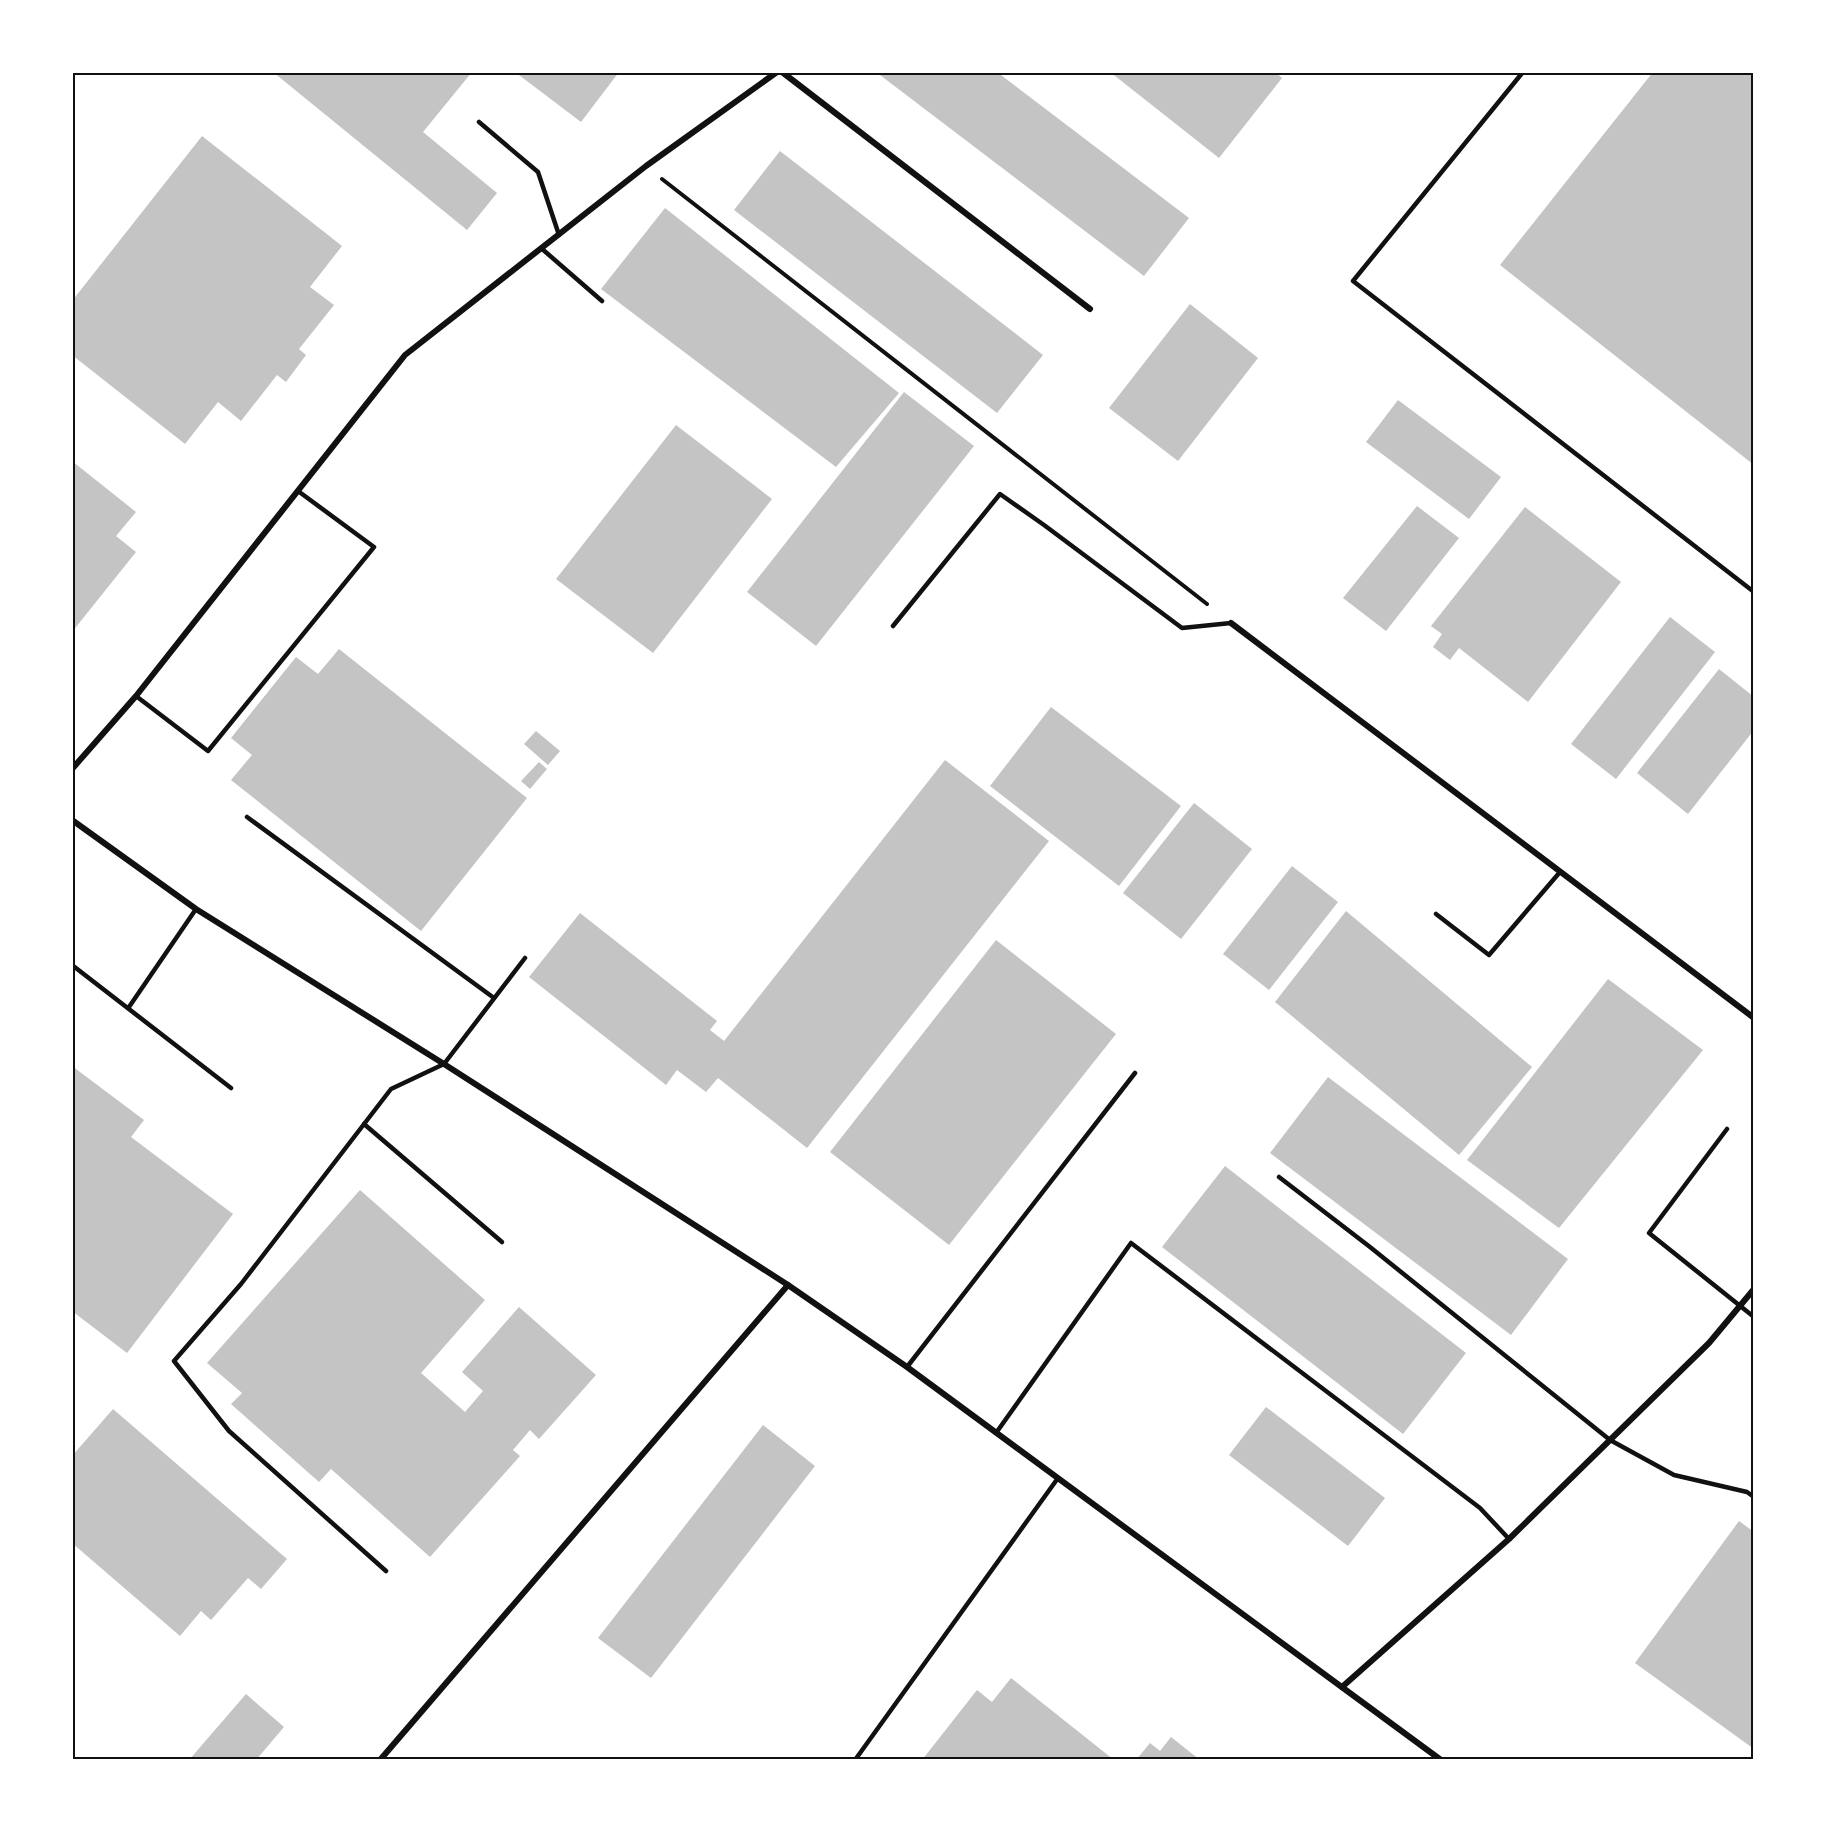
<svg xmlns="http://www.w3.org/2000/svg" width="1826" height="1832" font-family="Helvetica,sans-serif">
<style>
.building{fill:#c4c4c4}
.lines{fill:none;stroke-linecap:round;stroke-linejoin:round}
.path{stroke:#111;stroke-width:4}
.service{stroke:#111;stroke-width:4.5}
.minor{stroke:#111;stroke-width:6}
.neatline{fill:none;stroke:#111;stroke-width:2}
</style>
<rect width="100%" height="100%" fill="#fff"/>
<g class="building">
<polygon points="273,72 472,72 423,132 497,193 467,230"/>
<polygon points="515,72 619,72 581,122"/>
<polygon points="876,72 997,72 1189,218 1144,276"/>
<polygon points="1110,72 1275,72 1282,78 1219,158"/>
<polygon points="1653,72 1754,72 1754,465 1500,265"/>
<polygon points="202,136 342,246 310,287 334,305 299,349 306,355 286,382 277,375 241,421 218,402 185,444 72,355 72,301"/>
<polygon points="780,151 1043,355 997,413 734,210"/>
<polygon points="665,208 899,393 836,467 601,289"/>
<polygon points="1190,304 1258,358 1178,461 1109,408"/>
<polygon points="904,392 974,446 816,646 747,592"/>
<polygon points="1398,400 1501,477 1469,519 1366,442"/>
<polygon points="676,425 772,499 653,653 556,579"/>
<polygon points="72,461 136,512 116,536 136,552 72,632"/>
<polygon points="1417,506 1459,538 1386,631 1343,598"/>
<polygon points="1525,507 1621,582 1528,702 1459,648 1450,660 1433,647 1442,634 1431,626"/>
<polygon points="1670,617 1715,652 1616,779 1571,744"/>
<polygon points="339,649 527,798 421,931 231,780 252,755 231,738 296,657 318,674"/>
<polygon points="1719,669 1754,697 1754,730 1688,814 1637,773"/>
<polygon points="1051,707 1181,806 1119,886 990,786"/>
<polygon points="536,731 560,751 548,765 524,744"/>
<polygon points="945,760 1049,841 807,1148 718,1078 706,1092 677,1070 666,1085 529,977 580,913 717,1021 710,1030 724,1041"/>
<polygon points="539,762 547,769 530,789 521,781"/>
<polygon points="1194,803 1252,849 1181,939 1123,893"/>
<polygon points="1292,866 1338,902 1269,990 1223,954"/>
<polygon points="1346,911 1532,1067 1459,1155 1275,1002"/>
<polygon points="996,940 1116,1034 949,1245 830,1152"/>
<polygon points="1608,979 1703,1050 1559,1228 1467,1160"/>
<polygon points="72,1066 144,1120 131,1137 233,1214 127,1353 72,1311"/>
<polygon points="1328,1077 1568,1259 1511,1335 1270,1153"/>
<polygon points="1225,1166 1466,1353 1403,1434 1162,1247"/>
<polygon points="360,1190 485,1300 421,1373 465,1412 483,1391 462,1372 519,1307 596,1375 539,1439 530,1430 513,1450 520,1456 430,1557 331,1469 319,1482 231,1404 242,1393 207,1363"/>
<polygon points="1266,1407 1385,1498 1348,1546 1229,1455"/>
<polygon points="113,1409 287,1559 261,1589 248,1578 211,1620 201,1611 180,1636 72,1543 72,1456"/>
<polygon points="763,1425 815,1466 651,1678 598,1638"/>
<polygon points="1739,1521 1754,1532 1754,1749 1635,1663"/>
<polygon points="1011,1678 1114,1760 922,1760 977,1690 992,1702"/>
<polygon points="246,1694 284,1727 256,1760 189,1760"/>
<polygon points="1171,1737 1200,1760 1136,1760 1150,1743 1160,1751"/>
</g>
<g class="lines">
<polyline class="path" points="662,179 1207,604"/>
<g class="service">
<polyline points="1523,72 1353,281 1754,592"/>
<polyline points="479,122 538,172 559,235"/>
<polyline points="541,248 602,301"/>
<polyline points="893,626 1000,494 1044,525 1182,628 1231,623"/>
<polyline points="136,696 208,751 374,547 298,491"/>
<polyline points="247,817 494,998"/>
<polyline points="1436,914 1489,955 1560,872"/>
<polyline points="72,965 231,1088"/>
<polyline points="129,1007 196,909"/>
<polyline points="364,1124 502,1242"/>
<polyline points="1727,1129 1649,1233 1754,1317"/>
<polyline points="1279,1177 1370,1247 1610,1440 1674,1475 1747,1492 1754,1497"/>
<polyline points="907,1367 1135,1073"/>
<polyline points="996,1433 1131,1243 1480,1508 1509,1539"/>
<polyline points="386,1571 229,1431 174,1361 241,1284 391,1089 444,1064 525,958"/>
<polyline points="855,1760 1058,1478"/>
</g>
<g class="minor">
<polyline points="782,72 1090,309"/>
<polyline points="1231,623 1754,1018"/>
<polyline points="72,769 136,696 405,355 646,166 777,72"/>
<polyline points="72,820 196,909 444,1064 788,1285 907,1367 1441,1760"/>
<polyline points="1342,1687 1509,1539 1709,1343 1754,1289"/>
<polyline points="380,1760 788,1285"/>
</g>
</g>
<rect width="1826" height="1832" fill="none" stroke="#ffffff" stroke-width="147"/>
<rect x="74" y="74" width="1678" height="1684" class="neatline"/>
</svg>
